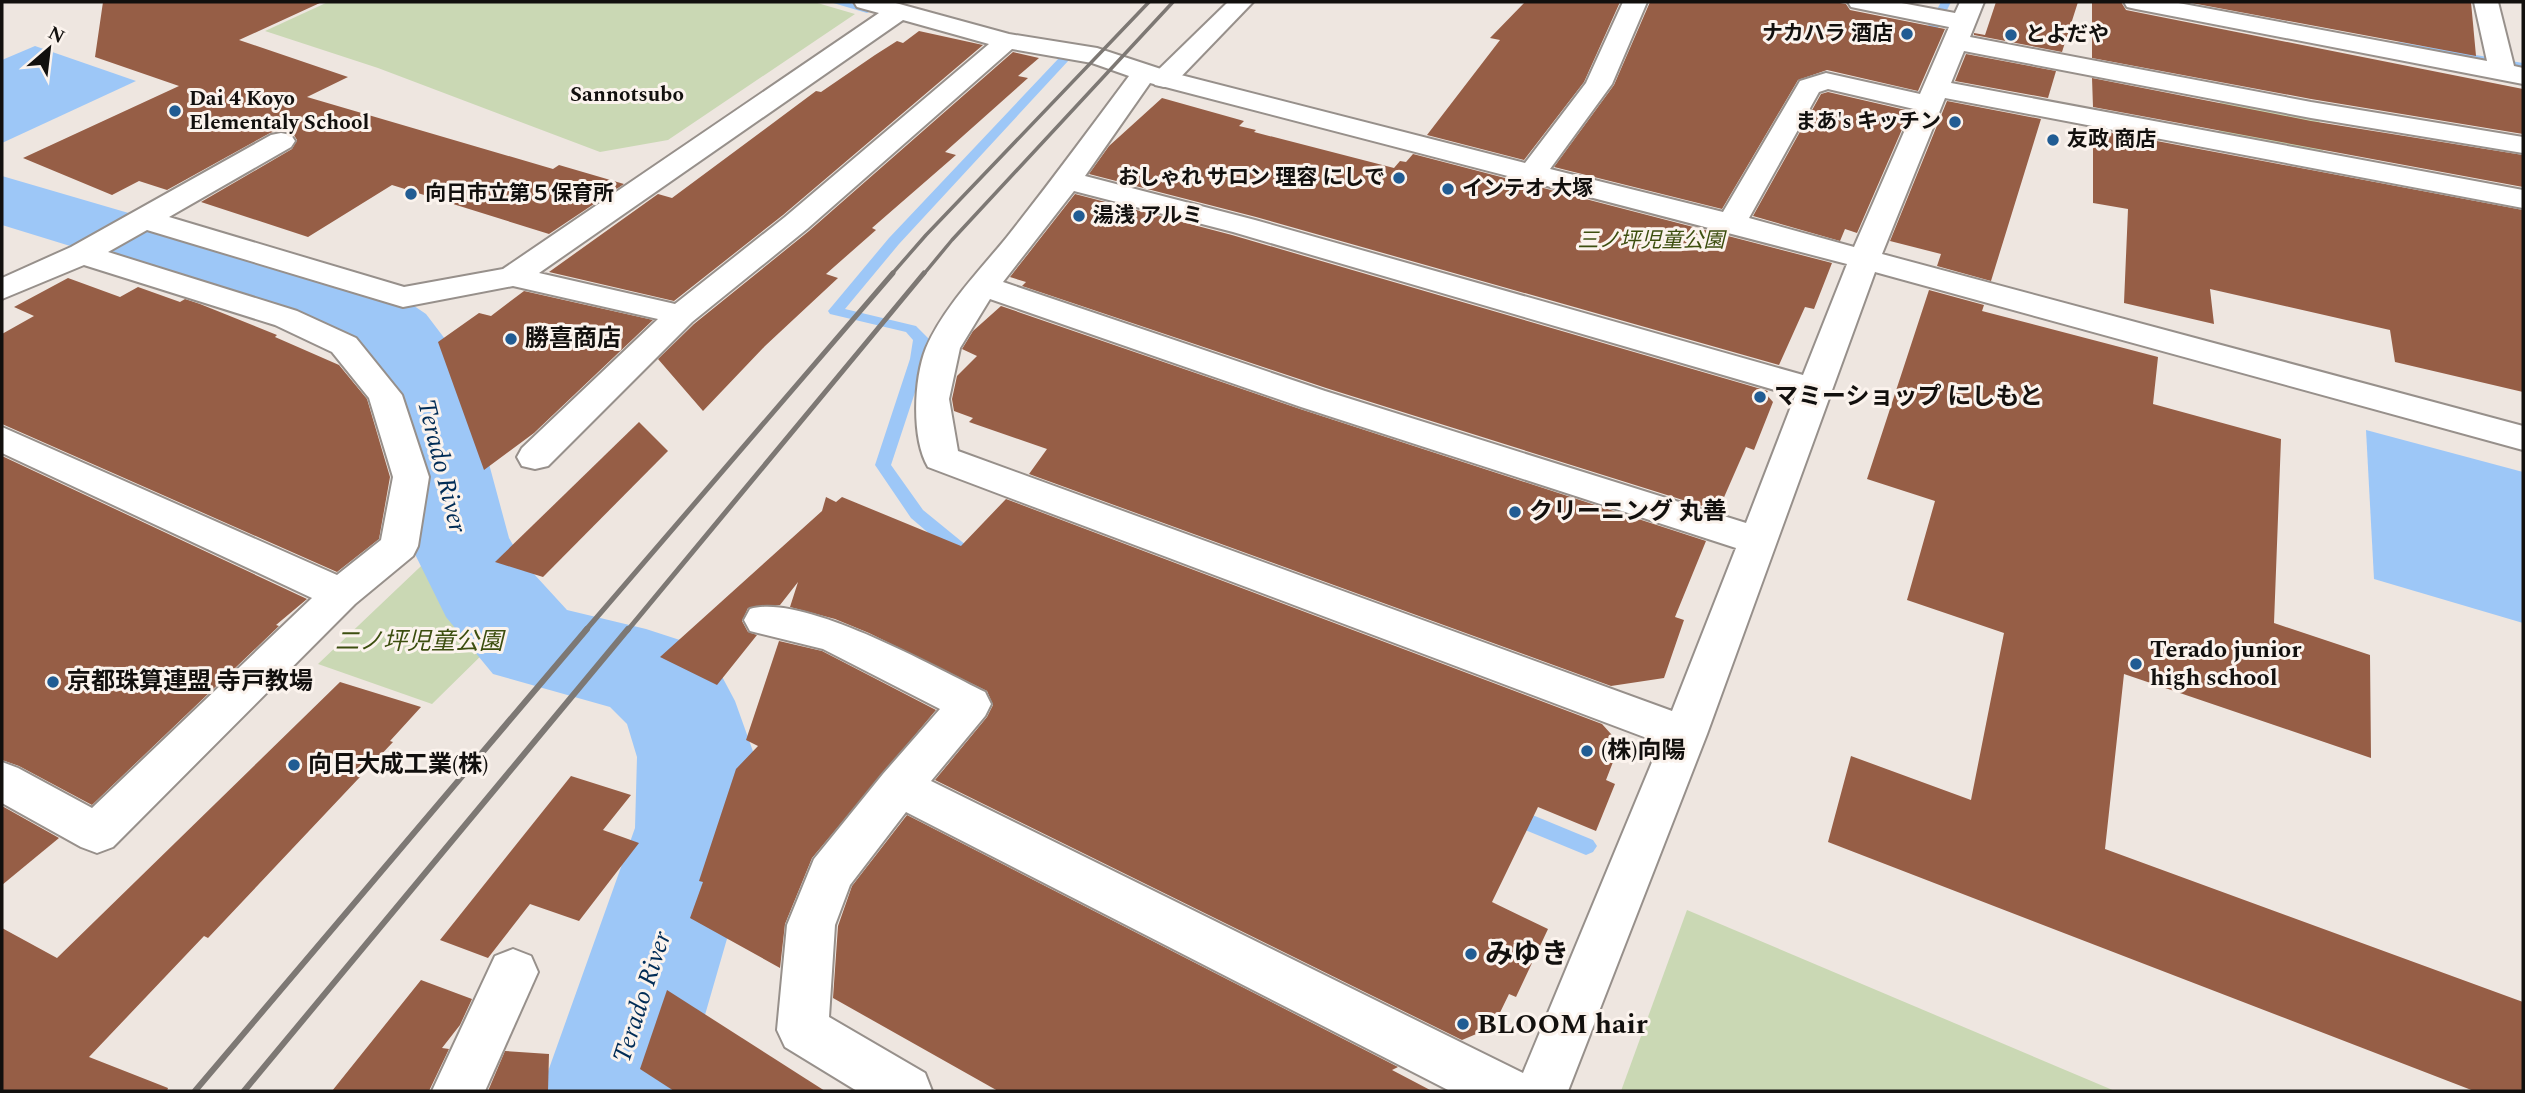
<svg xmlns="http://www.w3.org/2000/svg" width="2525" height="1093" font-family="Spectral,'Noto Sans JP',serif">
<style>
.green{fill:#cad8b4}
.water{fill:#9dc7f7}
.lines{fill:none;stroke-linecap:round;stroke-linejoin:round}
.stream{fill:#9dc7f7;fill-rule:evenodd}
.river{fill:#9dc7f7;fill-rule:evenodd}
.building{fill:#965e46}
.street-casing{stroke:#97908b;stroke-width:4}
.secondary-casing{stroke:#97908b;stroke-width:4}
.street{fill:#fff;fill-rule:evenodd}
.secondary{fill:#fff;fill-rule:evenodd}
.rail-far2{stroke:#7d7874;stroke-width:3.5}
.rail-far1{stroke:#7d7874;stroke-width:5}
.rail{stroke:#7d7874;stroke-width:6}
.poi-dot{fill:#215c93;stroke:#fbf3ed;stroke-width:2.5}
.labels{text-anchor:middle;dominant-baseline:central;stroke-width:6;stroke-linejoin:round;paint-order:stroke}
.far-poi-label{font-size:21px;font-weight:bold;fill:#12100e;stroke:#fbf3ed;text-anchor:start}
.far-neighbourhood-label{font-size:21px;font-weight:bold;fill:#12100e;stroke:#fbf3ed}
.far-park-label{font-size:21px;font-style:italic;fill:#3c4e0f;stroke:#fbf3ed}
.poi-label{font-size:24px;font-weight:bold;fill:#12100e;stroke:#fbf3ed;text-anchor:start}
.park-label{font-size:24px;font-style:italic;fill:#3c4e0f;stroke:#fbf3ed}
.water-label{font-size:26px;font-style:italic;fill:#002c56;stroke:#fbf3ed}
.near-poi-label{font-size:28px;font-weight:bold;fill:#12100e;stroke:#fbf3ed;text-anchor:start}
</style>
<rect width="100%" height="100%" fill="#eee6e0"/>
<g class="green">
<polygon points="328,2 814,2 855,14 668,140 600,152 378,68 265,31"/>
<polygon points="2220,99 2319,119 2324,157 2219,136"/>
<polygon points="439,549 457,604 493,644 432,704 318,664"/>
<polygon points="1687,910 2115,1091 1621,1091"/>
</g>
<g class="water">
<polygon points="35,46 136,81 2,143 2,60"/>
<polygon points="2366,430 2523,472 2523,623 2374,579"/>
</g>
<g class="lines">
<g class="stream">
<polygon points="830,2 847,2 873,10 867,13"/>
<polygon points="1941,2 1951,2 1936,32 1928,32 1926,30"/>
<polygon points="2399,42 2523,63 2523,70 2395,47 2393,45"/>
<polygon points="1059,58 1069,60 899,244 845,309 916,326 929,339 926,359 891,465 923,510 972,550 975,555 972,560 960,560 911,518 875,465 910,359 913,340 906,332 830,314 828,311 889,238"/>
<polygon points="1508,805 1593,840 1597,846 1593,852 1586,855 1501,820 1498,814 1501,808"/>
</g>
<polygon class="river" points="2,176 389,289 426,314 461,360 509,538 523,562 567,610 646,629 686,642 718,669 735,701 755,757 759,828 683,1091 541,1091 635,828 637,757 627,724 610,707 493,674 446,617 407,538 371,363 364,352 327,325 2,225"/>
</g>
<g class="building">
<polygon points="103,2 322,2 239,40 348,77 307,97 553,169 559,165 624,184 549,234 392,185 308,237 201,202 292,149 297,140 292,132 280,130 270,133 167,190 139,181 112,195 23,158 179,86 95,57"/>
<polygon points="1525,2 1620,2 1584,82 1524,160 1427,135 1500,40 1490,38"/>
<polygon points="1650,2 1834,2 1846,4 1850,10 1945,29 1918,91 1827,70 1798,80 1722,209 1554,167 1614,85"/>
<polygon points="1996,2 2078,2 2062,52 1974,35 1974,33 1985,35"/>
<polygon points="2092,2 2121,2 2126,10 2136,12 2523,89 2523,134 2311,99 2092,58"/>
<polygon points="2186,2 2471,2 2476,56"/>
<polygon points="919,31 983,45 783,215 674,301 549,272 658,194 672,198 816,91 821,92 875,55 897,41 903,43"/>
<polygon points="1013,52 1039,58 1018,76 1028,78 945,152 956,155 872,228 876,230 826,274 838,278 765,346 703,411 658,359 694,324 809,231"/>
<polygon points="1966,54 2056,71 2048,98 1955,81"/>
<polygon points="2092,78 2311,121 2523,155 2523,187 2093,107"/>
<polygon points="1828,92 1910,111 1857,233 1845,229 1840,241 1753,216 1821,94"/>
<polygon points="1162,98 1244,121 1239,126 1256,130 1254,132 1394,168 1400,161 1406,162 1413,154 1832,263 1814,309 1805,307 1779,365 1256,217 1089,174 1109,146"/>
<polygon points="1947,101 2041,119 1991,281 1937,266 1941,254 1890,241"/>
<polygon points="2093,129 2523,210 2523,392 2395,362 2390,330 2210,289 2214,324 2124,303 2128,209 2093,203"/>
<polygon points="1075,194 1232,235 1768,391 1766,394 1773,402 1754,450 1746,447 1718,511 1326,388 1022,286 1026,282 1010,277"/>
<polygon points="68,278 120,297 138,287 180,302 185,299 200,304 277,335 275,337 339,365 367,399 390,477 379,539 337,572 2,424 2,334 34,316 14,307"/>
<polygon points="1929,290 1984,305 1982,311 2158,357 2153,404 2281,439 2274,623 2370,655 2371,758 2124,674 2105,849 2523,1002 2523,1091 2474,1091 1828,842 1851,756 1971,800 2004,633 1907,600 1935,501 1867,479"/>
<polygon points="524,291 653,320 534,433 484,470 438,342 479,313 491,316"/>
<polygon points="1001,306 1300,409 1706,541 1675,617 1684,620 1664,678 1611,686 1029,474 1047,449 969,422 973,418 954,411 952,399 957,376 977,356 962,349 973,331"/>
<polygon points="639,422 668,451 543,577 495,562"/>
<polygon points="2,456 307,599 276,625 279,626 92,805 19,766 2,760"/>
<polygon points="826,497 836,502 842,497 961,546 1006,499 1602,724 1620,744 1606,780 1615,784 1596,831 1538,807 1492,902 1548,929 1516,997 1509,994 1493,1027 1462,1040 935,780 987,717 993,705 987,691 869,633 835,619 790,607 798,582 780,605 748,608 742,621 748,632 757,635 717,685 660,657 822,511"/>
<polygon points="779,641 822,651 936,710 812,858 785,924 780,968 690,918 703,882 699,881 736,769 758,746 746,740"/>
<polygon points="340,682 421,707 390,741 393,742 208,938 204,936 89,1057 168,1088 167,1091 2,1091 2,928 57,958"/>
<polygon points="571,776 631,795 603,830 639,843 579,921 530,904 488,958 440,940"/>
<polygon points="2,806 59,838 2,885"/>
<polygon points="907,815 1398,1067 1392,1070 1432,1091 998,1091 833,998 838,926 852,886"/>
<polygon points="421,980 472,999 460,1025 442,1048 449,1049 429,1091 332,1091"/>
<polygon points="667,990 825,1091 674,1091 640,1069"/>
<polygon points="505,1051 549,1054 548,1091 488,1091"/>
</g>
<g class="lines">
<defs>
<g id="street">
<path d="M854,2H892L1009,34L1097,48L1173,73L1525,163L1586,83L1623,2H1647L1612,84L1550,169L1723,212L1800,81L1826,73L1920,94L1949,27L1851,7L1848,2H1896L1955,13L1960,2H1984L1970,37L2311,102L2523,137V153L2311,118L1964,51L1951,83L2523,190V208L1945,98L1882,254L2523,426V450L1875,272L1707,734L1568,1091H1450L906,812L850,885L835,925L829,1017L925,1073L932,1091H857L785,1047L777,1030L787,925L814,859L883,774L940,709L823,649L750,631L744,620L750,609C803,593 934,667 985,692L991,704L985,716L931,781L1523,1073L1660,743L928,467C911,438 914,378 926,348C943,308 980,270 1007,237C1049,184 1089,130 1129,76L1092,63L1012,49L807,229L692,322L548,466L535,469L522,466L517,457L522,448L658,319L513,286L403,307L147,230L108,252L297,311L356,338L402,395L429,477L418,546L413,556L355,604L113,847L97,853L81,847L2,803V762L18,768L92,808L312,598L2,453V427L337,575L381,540L393,477L369,398L332,352L275,325L84,265L2,299V278L71,247L271,135L281,133L291,135L295,141L291,147L169,217L404,287L503,269L879,13L857,7ZM903,20L989,44L785,217L675,304L539,273ZM1150,83L1847,264L1803,375L1255,220L1085,176ZM1828,89L1914,109L1854,247L1749,218L1819,92ZM1074,191L1233,232L1795,396L1746,523L1325,391L1003,282ZM990,299L1301,407L1736,548L1672,711L958,451L949,399L960,348Z"/>
<polygon points="2124,2 2173,2 2487,61 2474,2 2498,2 2514,66 2523,68 2523,84 2136,9 2127,7"/>
<polygon points="513,949 531,956 538,972 485,1091 432,1091 495,956"/>
</g>
<polygon id="secondary" points="1228,2 1253,2 1173,85 1164,87 1155,85 1151,79 1155,73"/>
</defs>
<use href="#street" class="street-casing"/>
<use href="#secondary" class="secondary-casing"/>
<use href="#street" class="street"/>
<use href="#secondary" class="secondary"/>
<g class="rail-far2">
<polyline points="891,275 926,235 1149,2"/>
<polyline points="923,275 952,240 1173,2"/>
</g>
<g class="rail-far1">
<polyline points="585,631 893,273"/>
<polyline points="627,631 924,273"/>
</g>
<g class="rail">
<polyline points="195,1091 587,629"/>
<polyline points="244,1091 628,629"/>
</g>
</g>
<g class="poi-dot">
<circle cx="1907" cy="34" r="7"/>
<circle cx="2011" cy="35" r="7"/>
<circle cx="175" cy="111" r="7"/>
<circle cx="1955" cy="122" r="7"/>
<circle cx="2053" cy="140" r="7"/>
<circle cx="1399" cy="178" r="7"/>
<circle cx="1448" cy="189" r="7"/>
<circle cx="411" cy="194" r="7"/>
<circle cx="1079" cy="216" r="7"/>
<circle cx="511" cy="339" r="7"/>
<circle cx="1760" cy="397" r="7"/>
<circle cx="1515" cy="512" r="7"/>
<circle cx="2136" cy="664" r="7"/>
<circle cx="53" cy="682" r="7"/>
<circle cx="1587" cy="751" r="7"/>
<circle cx="294" cy="765" r="7"/>
<circle cx="1471" cy="954" r="7"/>
<circle cx="1463" cy="1024" r="7"/>
</g>
<g class="labels">
<g class="far-poi-label">
<text x="1893" y="34" text-anchor="end">ナカハラ 酒店</text>
<text x="2025" y="35">とよだや</text>
<text x="189" y="99">Dai 4 Koyo<tspan x="189" dy="24">Elementaly School</tspan></text>
<text x="1941" y="122" text-anchor="end">まあ's キッチン</text>
<text x="2067" y="140">友政 商店</text>
<text x="1385" y="178" text-anchor="end">おしゃれ サロン 理容 にしで</text>
<text x="1462" y="189">インテオ 大塚</text>
<text x="425" y="194">向日市立第５保育所</text>
<text x="1093" y="216">湯浅 アルミ</text>
</g>
<g class="far-neighbourhood-label">
<text x="627" y="95">Sannotsubo</text>
</g>
<g class="far-park-label">
<text x="1651" y="241">三ノ坪児童公園</text>
</g>
<g class="poi-label">
<text x="525" y="339">勝喜商店</text>
<text x="1774" y="397">マミーショップ にしもと</text>
<text x="1529" y="512">クリーニング 丸善</text>
<text x="2150" y="650">Terado junior<tspan x="2150" dy="28">high school</tspan></text>
<text x="67" y="682">京都珠算連盟 寺戸教場</text>
<text x="1601" y="751">(株)向陽</text>
<text x="308" y="765">向日大成工業(株)</text>
</g>
<g class="park-label">
<text x="419" y="642">二ノ坪児童公園</text>
</g>
<g class="water-label">
<text transform="translate(442 466) rotate(76)">Terado River</text>
<text transform="translate(642 997) rotate(-72)">Terado River</text>
</g>
<g class="near-poi-label">
<text x="1485" y="954">みゆき</text>
<text x="1477" y="1024">BLOOM hair</text>
</g>
</g>
<rect width="2525" height="1093" fill="none" stroke="#12100e" stroke-width="7"/>
<g transform="translate(49 49) rotate(28)" stroke="#fbf3ed" stroke-width="5" paint-order="stroke">
<path d="M0-5L12 26L0 18L-12 26Z" fill="#12100e"/>
<text y="-10" font-size="19" font-weight="bold" text-anchor="middle" fill="#12100e">N</text>
</g>
</svg>
